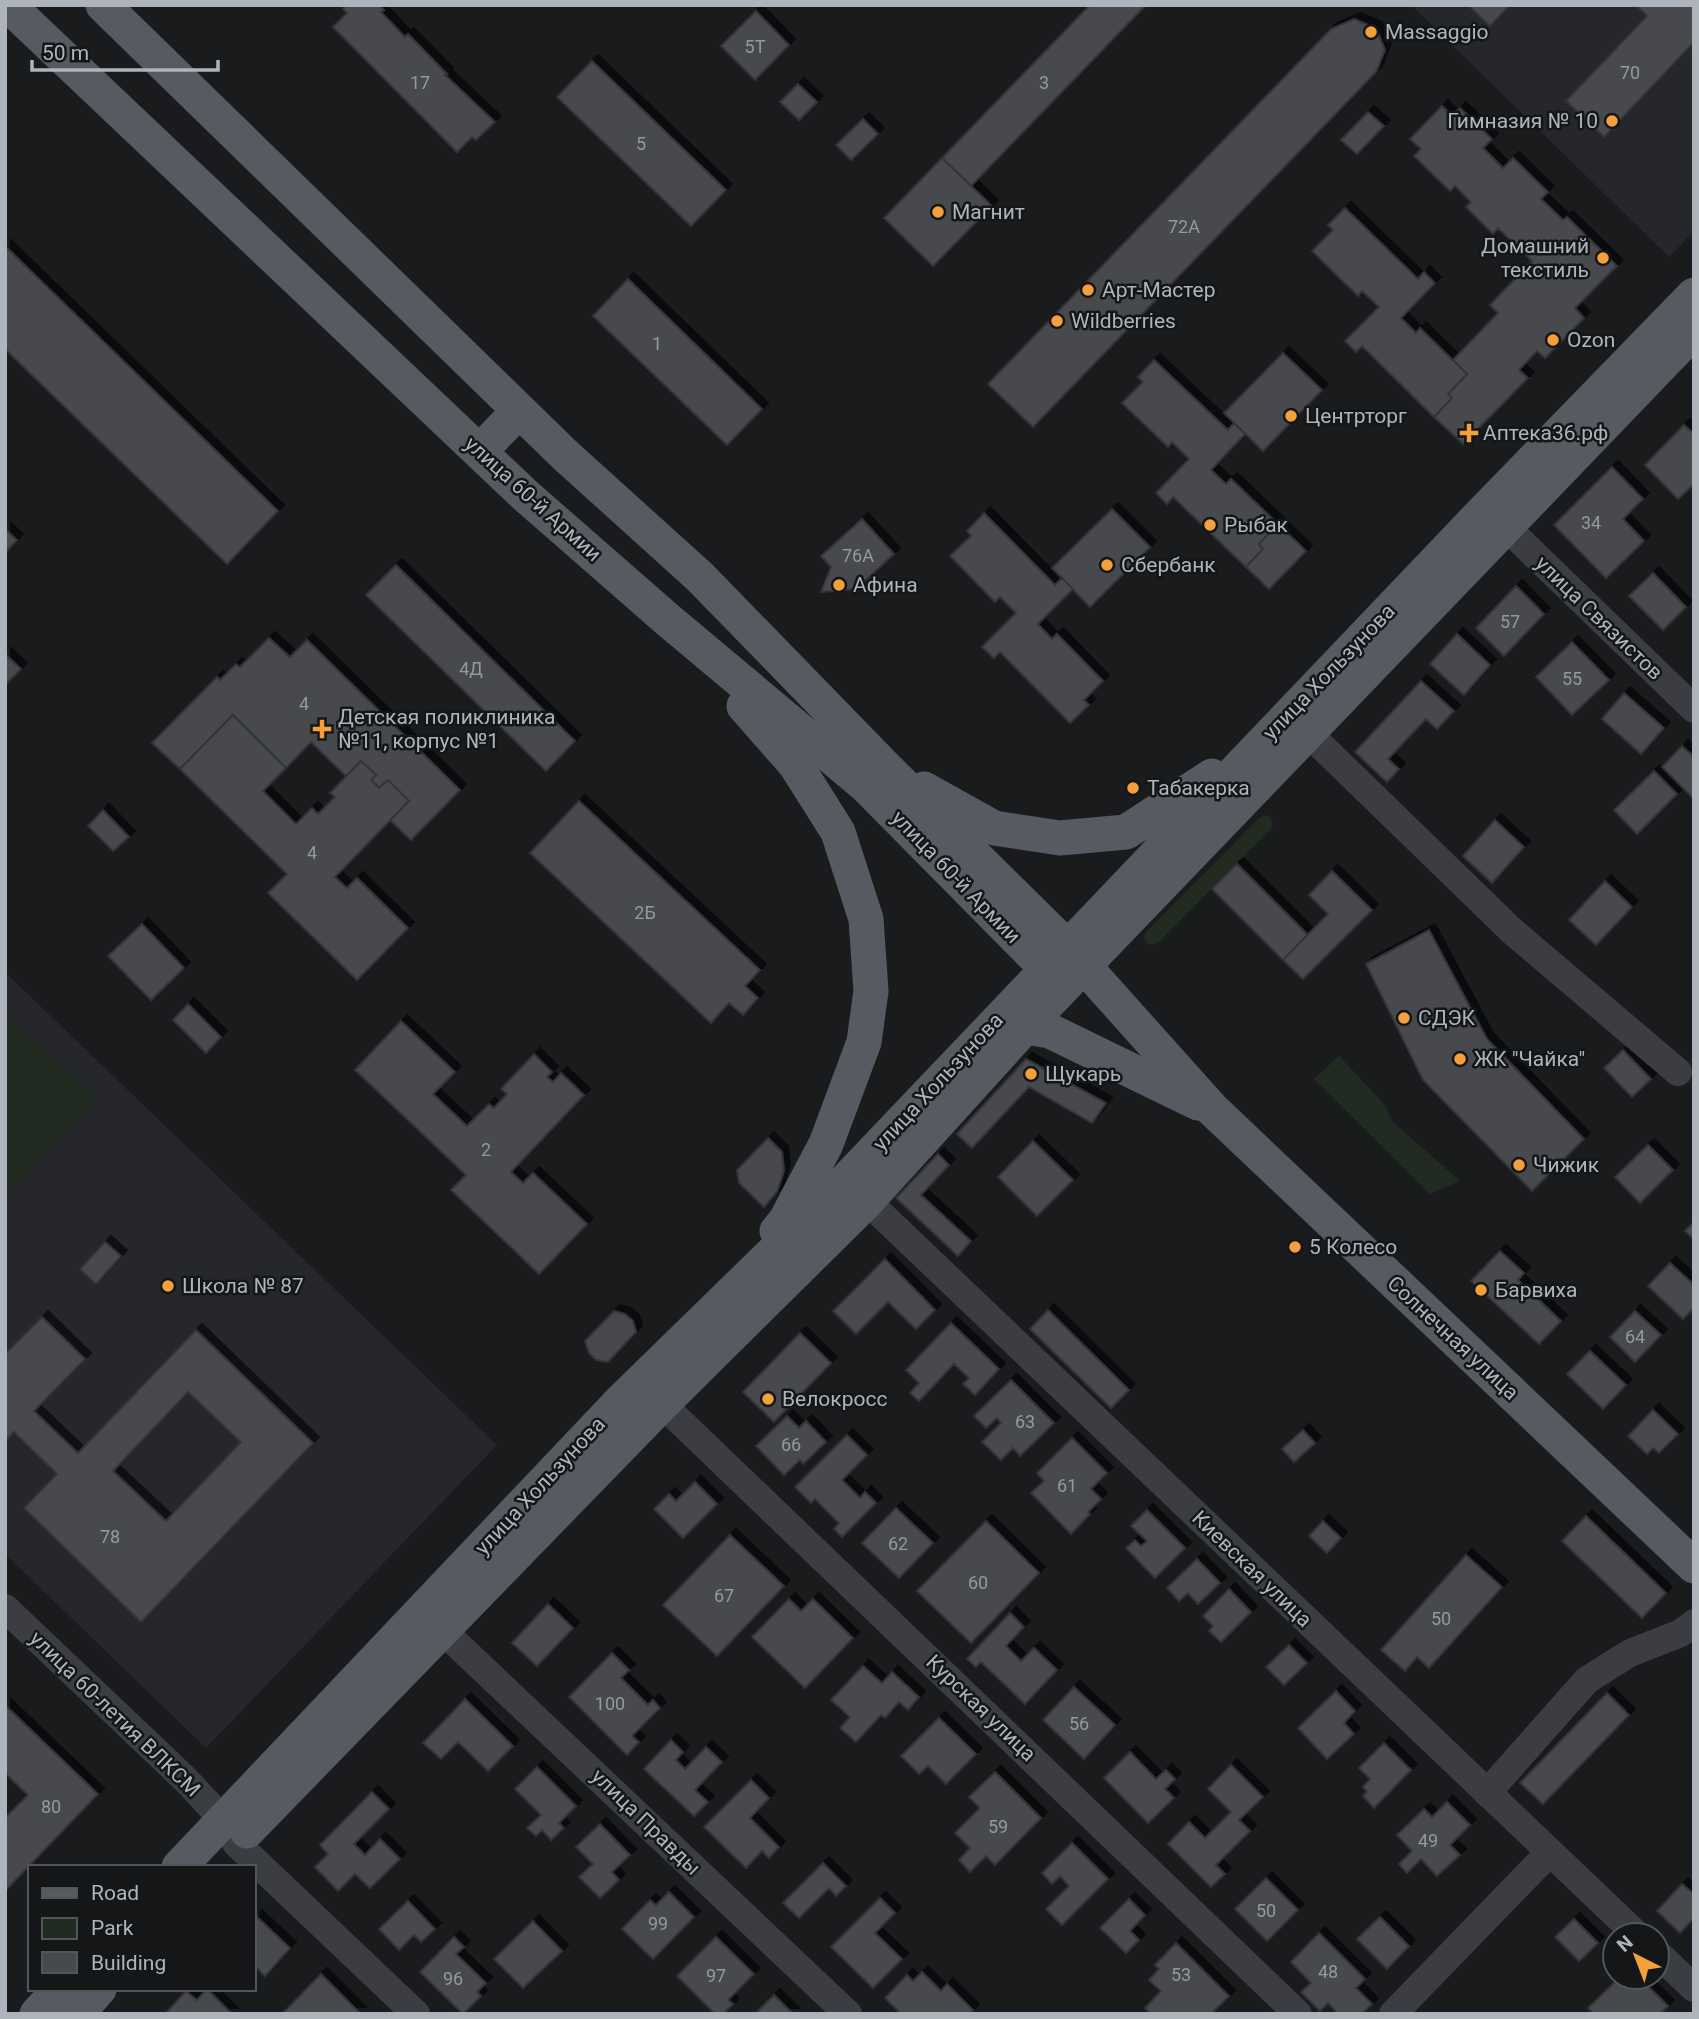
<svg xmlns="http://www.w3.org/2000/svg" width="1699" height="2019" font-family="Roboto,sans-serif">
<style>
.built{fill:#26272a}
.green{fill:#222b22}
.building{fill:#47494d;stroke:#343539;stroke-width:2;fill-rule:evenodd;filter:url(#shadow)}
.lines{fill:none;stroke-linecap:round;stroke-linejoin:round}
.minor{stroke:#3b3d42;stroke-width:28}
.major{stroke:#575b61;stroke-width:35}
.poi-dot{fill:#f5a03b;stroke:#151618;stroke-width:2.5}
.labels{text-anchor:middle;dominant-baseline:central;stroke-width:5;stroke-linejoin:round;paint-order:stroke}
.number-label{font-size:18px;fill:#9499a0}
.poi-label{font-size:21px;fill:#adb4bc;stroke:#151618;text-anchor:start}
.street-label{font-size:21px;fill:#adb4bc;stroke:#151618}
</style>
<defs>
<filter id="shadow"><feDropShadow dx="6" dy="-6" stdDeviation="0" flood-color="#0009"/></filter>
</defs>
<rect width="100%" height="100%" fill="#1a1b1d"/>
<g class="built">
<polygon points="1411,5 1694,5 1694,231 1669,257"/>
<polygon points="5,972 497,1445 206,1748 5,1554"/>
</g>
<g class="green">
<polygon points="1264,815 1270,817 1273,823 1271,829 1158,943 1152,945 1146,943 1144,937 1146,932 1259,818"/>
<polygon points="5,1013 97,1099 5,1199"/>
<polygon points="1339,1056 1385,1105 1392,1121 1460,1181 1430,1194 1314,1079"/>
</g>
<g class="building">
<polygon points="346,5 379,5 384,10 381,12 405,37 408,34 447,74 445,75 495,122 476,140 472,137 457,152 333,27 347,13 343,9"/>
<polygon points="1090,5 1146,5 971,186 942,158"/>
<polygon points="1468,5 1510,5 1490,26"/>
<polygon points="1636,5 1694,5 1694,42 1604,137 1566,101 1647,16"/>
<polygon points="756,11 789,45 755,80 721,46"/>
<polygon points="1354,19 1376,28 1385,50 1376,72 1033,427 988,384 1331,29"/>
<polygon points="592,61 726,190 691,226 557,97"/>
<polygon points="798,84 817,102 799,120 780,102"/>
<polygon points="1442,106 1452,116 1460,108 1492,139 1483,148 1503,168 1513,158 1548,192 1541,199 1563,220 1567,217 1617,266 1575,308 1584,318 1545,358 1537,351 1519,370 1528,378 1463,444 1434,417 1452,398 1448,394 1467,374 1453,360 1498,313 1490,305 1532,261 1498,228 1493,234 1466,207 1471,202 1455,186 1450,191 1414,156 1421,149 1410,139"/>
<polygon points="1368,112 1384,126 1357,154 1341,140"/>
<polygon points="863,119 878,134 851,160 836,145"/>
<polygon points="942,158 992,206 933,266 884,218"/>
<polygon points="1345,208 1418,279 1424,272 1435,283 1401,318 1416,333 1420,328 1467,374 1448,394 1452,398 1434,417 1362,346 1356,352 1345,341 1379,307 1362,291 1358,296 1312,251 1333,230 1328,225"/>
<polygon points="5,246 278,511 227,564 5,349"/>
<polygon points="628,279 762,409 727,445 593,316"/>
<polygon points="1283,353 1322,390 1263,451 1224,413"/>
<polygon points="1154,360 1228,430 1234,423 1245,434 1211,470 1226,484 1231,479 1278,524 1259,544 1263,549 1246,567 1173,497 1167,504 1156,493 1189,459 1172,442 1168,447 1122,403 1143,382 1138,377"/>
<polygon points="1684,425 1694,434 1694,484 1678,499 1645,465"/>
<polygon points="1612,467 1643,499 1623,519 1644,541 1606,578 1554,525"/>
<polygon points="1112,509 1150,547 1090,607 1052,568"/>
<polygon points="984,513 1055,585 1062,578 1073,589 1038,624 1052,639 1057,634 1103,681 1084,700 1089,705 1070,723 1000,652 994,658 982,647 1016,613 1000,597 995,602 950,556 971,536 967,531"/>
<polygon points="862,519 894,554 856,589 821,592 831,567 821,556"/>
<polygon points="1278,524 1306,551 1269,589 1246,567 1263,549 1259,544"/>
<polygon points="5,529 17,540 5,553"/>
<polygon points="396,565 575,741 546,771 366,595"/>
<polygon points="1653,573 1686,607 1663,630 1629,596"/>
<polygon points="1516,586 1544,614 1504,656 1476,628"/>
<polygon points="1457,634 1490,665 1464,695 1430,664"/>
<polygon points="269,638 290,657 307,640 460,790 411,840 390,820 409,801 388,780 379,788 371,780 376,775 361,761 346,776 311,742 286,768 233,715 180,769 152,743 217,677 220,680 236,664 240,667"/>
<polygon points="1572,642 1609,680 1572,715 1536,677"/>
<polygon points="5,654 21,669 5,685"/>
<polygon points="1421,681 1454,711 1437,729 1426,719 1388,759 1399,769 1387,782 1355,752"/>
<polygon points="1624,693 1664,728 1641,754 1602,719"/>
<polygon points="233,715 286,768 263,791 296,824 312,808 318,814 335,797 330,793 361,761 376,775 371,780 379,788 388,780 409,801 335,877 347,888 357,878 408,928 357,980 268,893 287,874 180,769"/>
<polygon points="1682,746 1694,757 1694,799 1662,767"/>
<polygon points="1654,771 1677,794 1637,834 1614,810"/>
<polygon points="579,801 760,970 745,986 758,998 743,1015 729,1003 711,1023 530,853"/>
<polygon points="103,810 129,837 113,851 88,826"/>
<polygon points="1495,820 1524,847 1492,883 1463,856"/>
<polygon points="1237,864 1308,935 1283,960 1212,889"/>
<polygon points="1332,871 1372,910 1303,979 1283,960 1328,914 1309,895"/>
<polygon points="1605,881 1632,907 1596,945 1569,920"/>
<polygon points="142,924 184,968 151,1000 108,956"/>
<polygon points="1429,930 1487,1039 1584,1139 1532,1191 1423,1080 1366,964"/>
<polygon points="188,1004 221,1037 206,1053 173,1020"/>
<polygon points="401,1021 455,1072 433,1094 467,1126 489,1104 494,1108 507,1094 501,1089 534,1054 552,1072 547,1077 553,1082 561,1073 584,1095 511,1172 523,1183 533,1173 587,1224 539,1274 451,1190 466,1175 355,1070"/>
<polygon points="1623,1050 1651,1079 1632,1097 1604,1068"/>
<polygon points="1026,1059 1106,1103 1092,1123 1029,1087 972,1148 957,1134"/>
<polygon points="768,1138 782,1152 784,1171 777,1192 764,1207 739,1183 737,1170"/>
<polygon points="1033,1141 1073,1180 1037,1216 998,1177"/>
<polygon points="1648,1145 1673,1170 1640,1203 1615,1177"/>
<polygon points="938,1154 949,1165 921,1195 971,1241 958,1256 896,1198"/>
<polygon points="1694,1222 1694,1239 1685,1231"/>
<polygon points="105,1242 121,1256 96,1284 80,1269"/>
<polygon points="1500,1251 1524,1273 1518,1280 1561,1321 1539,1344 1471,1281"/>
<polygon points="885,1259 935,1310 916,1329 888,1302 856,1334 833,1311"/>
<polygon points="1670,1263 1694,1285 1694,1308 1683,1319 1648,1286"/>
<polygon points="1048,1310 1129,1390 1111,1408 1030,1329"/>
<polygon points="614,1311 625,1314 633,1321 636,1332 608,1362 596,1360 589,1353 585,1341"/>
<polygon points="1635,1311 1661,1335 1635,1362 1610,1337"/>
<path d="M42,1317L85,1359L34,1411L78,1453L196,1330L313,1443L141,1622L24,1508L57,1474L14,1432L5,1441V1354ZM188,1392L241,1442L166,1521L113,1471Z"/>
<polygon points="951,1323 999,1369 975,1395 963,1384 969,1378 954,1364 919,1401 910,1393 919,1383 906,1370"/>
<polygon points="800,1333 831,1363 774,1422 743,1392"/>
<polygon points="1590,1351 1626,1385 1603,1409 1567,1374"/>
<polygon points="1011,1380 1054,1423 1020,1456 1013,1448 1001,1460 982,1442 1001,1423 997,1418 986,1428 974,1416"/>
<polygon points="1653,1410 1678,1434 1659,1453 1653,1448 1647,1454 1628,1436"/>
<polygon points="787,1416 799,1428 806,1421 826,1442 803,1464 800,1460 784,1475 756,1446"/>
<polygon points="1303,1430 1315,1443 1294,1462 1282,1449"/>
<polygon points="847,1435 867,1455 842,1480 860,1498 865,1492 876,1503 842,1537 834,1529 839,1523 815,1499 811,1503 795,1487"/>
<polygon points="1072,1438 1107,1473 1091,1489 1101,1499 1088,1512 1090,1514 1071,1534 1031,1493 1044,1481 1037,1473"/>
<polygon points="695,1482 717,1504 683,1538 654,1509 669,1494 676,1501"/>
<polygon points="896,1508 933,1543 899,1578 862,1543"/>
<polygon points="1147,1510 1185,1548 1155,1578 1126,1548 1135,1540 1141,1546 1147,1541 1131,1526"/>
<polygon points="1586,1516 1666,1593 1642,1618 1562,1541"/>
<polygon points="986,1521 1039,1573 971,1643 917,1591"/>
<polygon points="1323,1521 1341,1538 1327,1553 1309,1536"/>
<polygon points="730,1535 784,1586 717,1656 663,1605"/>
<polygon points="1466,1555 1502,1587 1429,1668 1417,1657 1405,1671 1381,1650"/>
<polygon points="1197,1559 1220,1583 1198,1604 1188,1593 1179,1601 1167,1588"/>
<polygon points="1229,1589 1251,1612 1221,1642 1209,1631 1213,1626 1203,1616"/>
<polygon points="789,1599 801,1611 813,1599 853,1638 805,1688 752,1637"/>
<polygon points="548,1604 573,1628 537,1666 512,1643"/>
<polygon points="1010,1613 1024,1627 1006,1646 1021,1661 1034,1648 1057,1670 1025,1704 981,1662 976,1667 967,1659"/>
<polygon points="1289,1645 1307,1663 1284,1685 1266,1667"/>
<polygon points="612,1653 629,1670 621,1678 648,1705 653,1700 660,1708 632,1736 639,1742 627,1755 569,1697"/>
<polygon points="863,1666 882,1683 892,1672 919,1697 908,1710 899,1702 885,1718 881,1715 856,1742 840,1728 850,1717 831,1700"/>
<polygon points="1074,1687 1115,1725 1084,1759 1043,1720"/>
<polygon points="1336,1691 1355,1711 1344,1723 1354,1734 1327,1759 1298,1728"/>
<polygon points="1607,1693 1629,1715 1543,1804 1520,1783"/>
<polygon points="465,1699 513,1746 488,1771 458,1742 441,1759 423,1743"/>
<polygon points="5,1705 98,1794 5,1891 5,1818 28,1795 5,1773"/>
<polygon points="939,1718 976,1754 946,1784 928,1766 919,1774 901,1756"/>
<polygon points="671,1740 683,1752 676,1760 685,1769 706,1747 722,1762 695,1790 708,1802 694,1816 644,1769"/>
<polygon points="1384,1743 1411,1770 1374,1808 1363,1796 1367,1792 1363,1787 1370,1779 1359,1768"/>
<polygon points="1130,1752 1156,1779 1166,1770 1175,1779 1165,1789 1174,1798 1148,1823 1104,1778"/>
<polygon points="1231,1765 1263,1797 1239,1820 1250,1831 1216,1865 1225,1874 1211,1887 1168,1844 1189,1822 1205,1838 1231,1812 1208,1789"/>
<polygon points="537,1767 576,1806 559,1823 564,1828 551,1840 542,1830 536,1836 527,1828 541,1815 515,1789"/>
<polygon points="995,1772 1041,1818 995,1865 986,1856 970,1872 959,1860 970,1848 955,1833 980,1808 969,1797"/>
<polygon points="751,1780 769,1798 750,1818 779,1847 769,1858 762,1851 746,1868 704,1827"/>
<polygon points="372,1792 389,1809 354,1844 365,1855 380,1839 400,1859 370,1888 355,1874 338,1891 315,1867 328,1854 320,1845"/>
<polygon points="1447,1802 1470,1825 1450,1845 1460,1855 1437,1876 1421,1859 1407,1873 1399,1864 1412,1851 1397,1835 1424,1809 1432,1817"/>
<polygon points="600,1824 630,1855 612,1872 619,1880 600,1898 579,1877 593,1864 576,1847"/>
<polygon points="1072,1843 1108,1879 1062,1925 1046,1909 1069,1886 1060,1876 1052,1884 1042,1873"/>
<polygon points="823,1863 846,1886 836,1896 829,1888 799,1918 783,1903"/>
<polygon points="1266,1878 1298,1910 1267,1941 1235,1909"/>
<polygon points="1682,1884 1694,1894 1694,1918 1680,1933 1657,1911"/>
<polygon points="669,1892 694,1917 653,1959 622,1929 650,1900 656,1905"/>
<polygon points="880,1898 895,1913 875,1933 902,1959 873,1988 831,1947"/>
<polygon points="1129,1899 1145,1915 1130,1931 1139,1940 1126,1953 1100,1928"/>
<polygon points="408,1901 435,1929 421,1942 414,1935 399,1950 379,1929"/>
<polygon points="256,1916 290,1948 265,1976 254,1965 254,1919"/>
<polygon points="1380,1917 1409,1946 1387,1969 1357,1939"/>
<polygon points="1574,1919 1598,1943 1579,1961 1555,1937"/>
<polygon points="533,1921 562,1951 523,1988 494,1959"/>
<polygon points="1319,1933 1365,1979 1356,1988 1372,2004 1362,2014 1338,2014 1328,2003 1320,2011 1301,1992 1311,1983 1291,1962"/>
<polygon points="454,1937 464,1947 456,1954 486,1983 477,1992 481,1996 463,2014 420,1972"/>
<polygon points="716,1937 754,1974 728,2000 733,2004 723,2014 715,2014 677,1976"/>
<polygon points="1176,1943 1229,1996 1211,2014 1150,2014 1145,2008 1161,1991 1149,1980 1159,1969 1155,1965"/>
<polygon points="922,1972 941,1991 947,1984 973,2010 970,2014 901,2014 885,1998 907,1975 913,1981"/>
<polygon points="321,1974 360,2013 282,2014"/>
<polygon points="1620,1977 1639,1977 1668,2006 1660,2014 1594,2014 1588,2008"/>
<polygon points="207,1989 232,2014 165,2014 186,1991 197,2000"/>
<polygon points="774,1995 793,2014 755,2014"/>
</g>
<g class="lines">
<g class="minor">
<polyline points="1505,526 1694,709"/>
<polyline points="1308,733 1512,931 1678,1072"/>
<polyline points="867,1201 1637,1935"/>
<polyline points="662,1404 1298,2014"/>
<polyline points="5,1608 187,1781 224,1821"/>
<polyline points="443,1631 848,2014"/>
<polyline points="1487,1793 1587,1680 1630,1653 1681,1633 1694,1623"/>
<polyline points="236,1843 416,2014"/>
<polyline points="1657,1953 1694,1988"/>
<polyline points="1393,2014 1549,1853"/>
</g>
<g class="major">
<polyline points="8,5 525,495 668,620 865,785 1064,986"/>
<polyline points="103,5 565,455 700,577 884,766 1067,947 1212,1109 1694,1566"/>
<polyline points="480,451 519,411"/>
<polyline points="744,706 795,764 838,832 866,919 871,991 864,1042 826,1144 786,1220 777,1231"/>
<polyline points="924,789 994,828 1060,838 1126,832 1212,776"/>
<polyline points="1009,1024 1050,1031 1198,1103"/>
<polyline points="247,1831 662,1404 867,1201 1024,1028 1694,331"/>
<polyline points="179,1867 620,1402 828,1199 1482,513 1694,295"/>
<polyline points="37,2014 60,1989"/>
<polyline points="77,2014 99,1989"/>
</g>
</g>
<g class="poi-dot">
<circle cx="1371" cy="32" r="7"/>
<circle cx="1612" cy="121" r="7"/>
<circle cx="938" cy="212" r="7"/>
<circle cx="1603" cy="258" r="7"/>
<circle cx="1088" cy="290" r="7"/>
<circle cx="1057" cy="321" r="7"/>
<circle cx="1553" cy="340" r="7"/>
<circle cx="1291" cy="416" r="7"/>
<path d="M1465.5 422.5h7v7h7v7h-7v7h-7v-7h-7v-7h7z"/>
<circle cx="1210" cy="525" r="7"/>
<circle cx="1107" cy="565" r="7"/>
<circle cx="839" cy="585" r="7"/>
<path d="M318.5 718.5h7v7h7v7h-7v7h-7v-7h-7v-7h7z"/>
<circle cx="1133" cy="788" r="7"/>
<circle cx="1404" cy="1018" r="7"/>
<circle cx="1460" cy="1059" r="7"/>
<circle cx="1031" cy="1074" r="7"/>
<circle cx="1519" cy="1165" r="7"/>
<circle cx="1295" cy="1247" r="7"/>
<circle cx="168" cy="1286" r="7"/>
<circle cx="1481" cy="1290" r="7"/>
<circle cx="768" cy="1399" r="7"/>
</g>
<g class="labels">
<g class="number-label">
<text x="755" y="46">5Т</text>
<text x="1630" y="72">70</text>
<text x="420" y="82">17</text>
<text x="1044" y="82">3</text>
<text x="641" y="143">5</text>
<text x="1184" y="226">72А</text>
<text x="657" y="343">1</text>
<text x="1591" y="522">34</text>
<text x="858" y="555">76А</text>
<text x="1510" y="621">57</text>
<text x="471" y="668">4Д</text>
<text x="1572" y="678">55</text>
<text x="304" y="703">4</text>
<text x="312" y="852">4</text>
<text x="645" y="912">2Б</text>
<text x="486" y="1149">2</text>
<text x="1635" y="1336">64</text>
<text x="1025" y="1421">63</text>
<text x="791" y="1444">66</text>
<text x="1067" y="1485">61</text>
<text x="110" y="1536">78</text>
<text x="898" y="1543">62</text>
<text x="978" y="1582">60</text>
<text x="724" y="1595">67</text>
<text x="1441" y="1618">50</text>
<text x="610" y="1703">100</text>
<text x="1079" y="1723">56</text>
<text x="51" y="1806">80</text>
<text x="998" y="1826">59</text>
<text x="1428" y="1840">49</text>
<text x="1266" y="1910">50</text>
<text x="658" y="1923">99</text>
<text x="1328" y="1971">48</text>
<text x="1181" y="1974">53</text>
<text x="716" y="1975">97</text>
<text x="453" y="1978">96</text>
</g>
<g class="poi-label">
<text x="1385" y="32">Massaggio</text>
<text x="1598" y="121" text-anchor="end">Гимназия № 10</text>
<text x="952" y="212">Магнит</text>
<text x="1589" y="246" text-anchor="end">Домашний<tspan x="1589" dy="24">текстиль</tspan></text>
<text x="1102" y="290">Арт-Мастер</text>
<text x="1071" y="321">Wildberries</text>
<text x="1567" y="340">Ozon</text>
<text x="1305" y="416">Центрторг</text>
<text x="1483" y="433">Аптека36.рф</text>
<text x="1224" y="525">Рыбак</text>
<text x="1121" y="565">Сбербанк</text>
<text x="853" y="585">Афина</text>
<text x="338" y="717">Детская поликлиника<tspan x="338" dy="24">№11, корпус №1</tspan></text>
<text x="1147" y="788">Табакерка</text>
<text x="1418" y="1018">СДЭК</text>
<text x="1474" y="1059">ЖК "Чайка"</text>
<text x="1045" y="1074">Щукарь</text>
<text x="1533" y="1165">Чижик</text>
<text x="1309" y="1247">5 Колесо</text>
<text x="182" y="1286">Школа № 87</text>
<text x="1495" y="1290">Барвиха</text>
<text x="782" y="1399">Велокросс</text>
</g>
<g class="street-label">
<text transform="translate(533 499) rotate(42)">улица 60-й Армии</text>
<text transform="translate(1599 618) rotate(44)">улица Связистов</text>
<text transform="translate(1329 672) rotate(-46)">улица Хользунова</text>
<text transform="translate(956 877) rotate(46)">улица 60-й Армии</text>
<text transform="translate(938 1082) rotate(-47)">улица Хользунова</text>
<text transform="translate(1453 1338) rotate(43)">Солнечная улица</text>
<text transform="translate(540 1486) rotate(-47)">улица Хользунова</text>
<text transform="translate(1252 1569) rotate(44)">Киевская улица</text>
<text transform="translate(981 1708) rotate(44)">Курская улица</text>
<text transform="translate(115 1714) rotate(44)">улица 60-летия ВЛКСМ</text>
<text transform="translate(646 1822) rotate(44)">улица Правды</text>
</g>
</g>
<rect width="1699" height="2019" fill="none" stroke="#adb4bc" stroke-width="14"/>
<rect x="28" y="1865" width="228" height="126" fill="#151618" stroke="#52555a" stroke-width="2"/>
<rect x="42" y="1888" width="35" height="10" fill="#575b61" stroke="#52555a" stroke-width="2"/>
<text x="91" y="1900" font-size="21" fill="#adb4bc">Road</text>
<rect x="42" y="1918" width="35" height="21" fill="#222b22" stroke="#52555a" stroke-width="2"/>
<text x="91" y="1935" font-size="21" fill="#adb4bc">Park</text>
<rect x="42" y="1952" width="35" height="21" fill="#47494d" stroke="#52555a" stroke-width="2"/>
<text x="91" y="1970" font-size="21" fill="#adb4bc">Building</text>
<g transform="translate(1636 1956) rotate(318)"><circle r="33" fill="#151618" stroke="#52555a" stroke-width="2"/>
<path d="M0-5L12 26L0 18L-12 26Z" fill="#f5a03b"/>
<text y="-10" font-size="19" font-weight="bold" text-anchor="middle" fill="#adb4bc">N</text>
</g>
<path d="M32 60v10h186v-10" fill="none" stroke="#adb4bc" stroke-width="3.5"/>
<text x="42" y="60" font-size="21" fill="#adb4bc" stroke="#151618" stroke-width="5" paint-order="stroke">50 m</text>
</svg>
